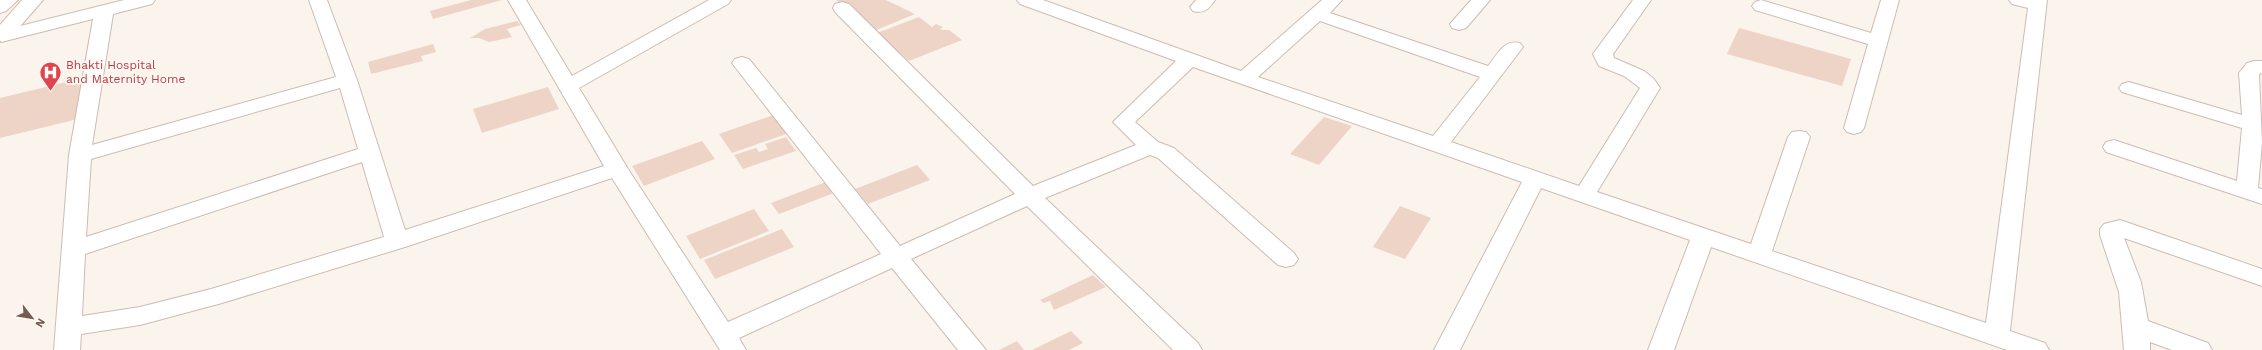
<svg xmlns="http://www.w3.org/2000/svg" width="2262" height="350" font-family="'Work Sans',sans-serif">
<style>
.building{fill:#edd4c7}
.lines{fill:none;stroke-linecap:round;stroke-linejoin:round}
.minor-casing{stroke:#ccbcb2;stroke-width:2}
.secondary-casing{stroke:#cebdb0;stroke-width:2}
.minor{fill:#fff;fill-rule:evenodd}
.secondary{fill:#fff;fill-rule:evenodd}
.labels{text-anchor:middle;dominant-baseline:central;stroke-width:3.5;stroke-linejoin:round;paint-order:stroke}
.health-label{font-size:12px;fill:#be3a42;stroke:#fdf8f2;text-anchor:start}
</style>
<rect width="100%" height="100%" fill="#fbf4ec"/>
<g class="building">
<polygon points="471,0 502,0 433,19 430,11"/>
<polygon points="836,0 886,0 915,14 874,31"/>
<polygon points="919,17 932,27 936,24 943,27 940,29 943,30 949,30 962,40 909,61 877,33"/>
<polygon points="517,21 521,25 507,29 512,37 489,42 479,38 470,38 485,29"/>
<polygon points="1739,28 1851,59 1842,86 1727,54"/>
<polygon points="433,44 436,52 421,56 423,61 371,74 368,62"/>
<polygon points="83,78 78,119 0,138 0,98"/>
<polygon points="548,87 559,109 482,133 473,109"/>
<polygon points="779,113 792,132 732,153 719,134"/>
<polygon points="1324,117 1352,126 1319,165 1290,154"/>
<polygon points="786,137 796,151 743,169 734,155 756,148 759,152 768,149 765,144"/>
<polygon points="702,141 715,159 644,186 632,166"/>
<polygon points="917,165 930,180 868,204 855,189"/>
<polygon points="826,182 834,193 779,214 771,203"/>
<polygon points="1400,206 1431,218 1405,259 1373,247"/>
<polygon points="754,209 769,231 700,259 686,236"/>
<polygon points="782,229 794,247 715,279 704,260"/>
<polygon points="1093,275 1106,287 1054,310 1050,301 1044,303 1040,300"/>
<polygon points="1071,331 1083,343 1069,350 1032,350"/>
<polygon points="1017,341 1024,350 999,350"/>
</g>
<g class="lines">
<defs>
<g id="minor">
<path d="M124,0H155L152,4L113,14L92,145L336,77L309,0H327L357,80L405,230L604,166L508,0H526L572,76L709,0H731L728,4L579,88L628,169L728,322L881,254L735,67L732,63L735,59L742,57L749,59L900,246L1015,194L835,12L833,8L835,4L842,2L849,4L1033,186L1136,145L1113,122L1176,61L1020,4L1017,0H1043L1241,71L1322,0H1342L1330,13L1488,66C1497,55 1504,39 1520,43L1523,47L1520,51L1451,142L1579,186L1640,88L1624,76L1599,66L1593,54L1633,0H1651L1613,54L1614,58L1644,71L1654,79L1660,88L1597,192L1751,244L1788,137L1792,132L1799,131L1806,132L1810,137L1772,251L1986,323L2028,8L2012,4L2009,0H2047L2010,331L2045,343L2049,350H2007L1711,247L1674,350H1648L1690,240L1541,188L1460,350H1434L1522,182L1193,67L1135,122L1158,142L1174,148L1294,253L1298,259L1294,265L1286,267L1278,265L1158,158L1150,155L1045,198L1198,343L1202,350H1173L1027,206L911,259L986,350H958L892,268L739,338L746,350H720L612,178L405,247L222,303L140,325L81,334L80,350H54L69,155L93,19L1,42L0,31ZM1320,21L1480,77L1433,136L1258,77ZM340,88L358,149L86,237L91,159ZM362,162L384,237L211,289L140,307L82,316L85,254Z"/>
<path d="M1196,0H1215C1209,9 1204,14 1193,11L1190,7Z"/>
<polygon points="1471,0 1490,0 1466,28 1459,30 1452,28 1450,24"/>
<polygon points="1761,0 1871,33 1881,0 1899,0 1864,128 1861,132 1854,134 1847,132 1844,128 1868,44 1755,10 1752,6 1755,2"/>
<polygon points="2254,61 2262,61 2262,73 2259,74 2262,143 2258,188 2262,189 2262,204 2106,152 2103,147 2106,142 2114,140 2237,181 2242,128 2122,92 2119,88 2122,84 2129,82 2242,115 2239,73 2247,63"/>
<polygon points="2120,220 2262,269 2262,286 2124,238 2141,282 2148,321 2208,343 2212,350 2172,350 2150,342 2150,350 2124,350 2119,292 2100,235 2100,229 2104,224"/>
</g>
<g id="secondary">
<polygon points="0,0 18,0 6,11 0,13"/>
<polygon points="22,0 43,0 8,40 0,41 0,25"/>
</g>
</defs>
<use href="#minor" class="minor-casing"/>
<use href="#secondary" class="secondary-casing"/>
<use href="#minor" class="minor"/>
<use href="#secondary" class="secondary"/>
</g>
<defs>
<symbol id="hospital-pin" viewBox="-11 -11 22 30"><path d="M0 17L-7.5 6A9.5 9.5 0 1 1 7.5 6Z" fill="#e0444e" stroke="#fdf8f2"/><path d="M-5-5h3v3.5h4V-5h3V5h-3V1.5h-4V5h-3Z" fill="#fff"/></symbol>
</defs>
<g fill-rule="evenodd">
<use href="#hospital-pin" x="38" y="60" width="25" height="34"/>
</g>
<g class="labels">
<g class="health-label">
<text x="66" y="65">Bhakti Hospital<tspan x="66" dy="14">and Maternity Home</tspan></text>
</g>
</g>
<g transform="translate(32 318) rotate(121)" stroke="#fdf8f2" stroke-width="3" paint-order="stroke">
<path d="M0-3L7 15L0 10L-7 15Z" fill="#735c51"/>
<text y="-6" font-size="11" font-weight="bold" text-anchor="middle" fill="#735c51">N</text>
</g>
</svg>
